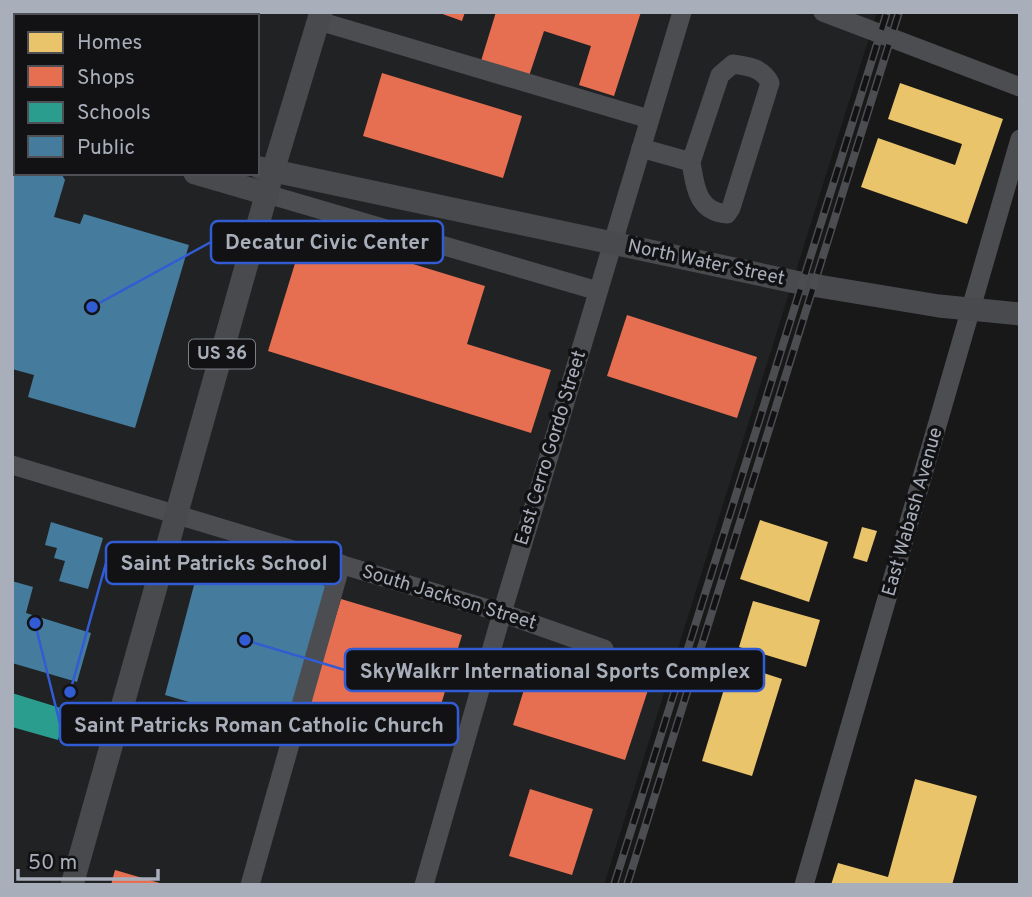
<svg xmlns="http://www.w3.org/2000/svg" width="1032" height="897" font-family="Overpass,sans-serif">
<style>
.built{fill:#212224;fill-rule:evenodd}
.homes{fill:#e9c46a}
.shops{fill:#e76f51}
.schools{fill:#2a9d8f}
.public{fill:#457b9d}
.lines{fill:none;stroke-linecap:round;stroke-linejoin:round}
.minor{stroke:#4b4d51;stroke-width:19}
.major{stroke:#494a4d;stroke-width:23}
.rail-casing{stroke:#4b4d50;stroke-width:8}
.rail{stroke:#121214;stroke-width:5;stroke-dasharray:16;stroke-linecap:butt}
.labels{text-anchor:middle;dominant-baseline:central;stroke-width:7;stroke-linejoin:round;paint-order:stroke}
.shield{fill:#121214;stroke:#7b7f88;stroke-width:2}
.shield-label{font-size:18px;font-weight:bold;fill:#a8aeba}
.street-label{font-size:19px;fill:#a8aeba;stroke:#121214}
.leader{fill:none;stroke:#325cd4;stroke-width:2.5}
.callout-dot{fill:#325cd4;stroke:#121214;stroke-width:2.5}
.callout{fill:#121214;stroke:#325cd4;stroke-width:2.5}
.callout-label{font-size:21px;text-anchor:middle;font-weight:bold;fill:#a8aeba}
</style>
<rect width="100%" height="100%" fill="#181818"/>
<path class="built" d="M12,12H877L604,885H12ZM16,16H257V173H16Z"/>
<g class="homes">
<polygon points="900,83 1003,119 967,224 861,187 878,138 955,165 962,144 888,119"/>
<polygon points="760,520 828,542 809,602 740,579"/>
<polygon points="862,527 877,531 867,562 853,558"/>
<polygon points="753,601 820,620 806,667 739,647"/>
<polygon points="732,663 782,679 752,776 702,761"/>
<polygon points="915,779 977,796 952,885 831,885 838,863 888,877"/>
</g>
<g class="shops">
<polygon points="69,12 148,12 147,16 78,16"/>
<polygon points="437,12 465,12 462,21"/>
<polygon points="496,12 641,12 614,96 579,85 591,46 544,31 529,76 481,61"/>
<polygon points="382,73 522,116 503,178 363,136"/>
<polygon points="305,231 485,286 467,344 551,370 531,433 268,351"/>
<polygon points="627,315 757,357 737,418 607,376"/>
<polygon points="341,599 462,635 434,728 389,714 380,744 304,721"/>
<polygon points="536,651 649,687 625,760 513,725"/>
<polygon points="530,789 593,809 572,875 509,856"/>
<polygon points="115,870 163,884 163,885 111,885"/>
</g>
<polygon class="schools" points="12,693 67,710 58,740 12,727"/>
<g class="public">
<polygon points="16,145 16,173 61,173 65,180 54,217 80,224 84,214 189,245 135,428 28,397 34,375 12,369 12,147"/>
<polygon points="51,522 103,538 88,589 59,581 65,561 54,558 57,548 45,545"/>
<polygon points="203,551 326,586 285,730 165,695"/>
<polygon points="12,581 33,587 26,613 91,633 77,682 12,663"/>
</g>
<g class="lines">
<g class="minor">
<polyline points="823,12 1020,87"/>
<polyline points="319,21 649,119"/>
<path d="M641,148L691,162L720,75L733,64C748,66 763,68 770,83L731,208L727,214C697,212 695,186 691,162"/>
<polyline points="267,194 598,291"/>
<polyline points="12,465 502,613 604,649"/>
<polyline points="250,885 341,564"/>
<polyline points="424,885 502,613 682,12"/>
<polyline points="804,885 1020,139"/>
</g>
<g class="major">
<polyline points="12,103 16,104"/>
<polyline points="260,168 800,283 939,306 1020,314"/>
<polyline points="195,173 267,194"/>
<polyline points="72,885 273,171 321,12"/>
</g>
<defs>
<g id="rail">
<polyline points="614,885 887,12"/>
<polyline points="627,885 899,12"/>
</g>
</defs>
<use href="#rail" class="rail-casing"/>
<use href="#rail" class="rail"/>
</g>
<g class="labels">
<rect class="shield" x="189" y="339.5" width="66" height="29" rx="5"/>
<g class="shield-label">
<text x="222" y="354">US 36</text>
</g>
<g class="street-label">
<text transform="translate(706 263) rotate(12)">North Water Street</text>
<text transform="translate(551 448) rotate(-73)">East Cerro Gordo Street</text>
<text transform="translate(913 512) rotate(-74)">East Wabash Avenue</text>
<text transform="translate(449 598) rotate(17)">South Jackson Street</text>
</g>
</g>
<path class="leader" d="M92 307L211 242M70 692L106 563M245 640L345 670M35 623L60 724"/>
<g class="callout-dot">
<circle cx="92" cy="307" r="7"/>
<circle cx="70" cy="692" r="7"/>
<circle cx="245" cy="640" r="7"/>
<circle cx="35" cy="623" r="7"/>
</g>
<g class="callout">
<rect x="211" y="221" width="232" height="42" rx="7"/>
<rect x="106" y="542" width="235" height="42" rx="7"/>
<rect x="345" y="649" width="419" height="42" rx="7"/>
<rect x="60" y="703" width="398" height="42" rx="7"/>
</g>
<g class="callout-label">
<text x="327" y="249">Decatur Civic Center</text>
<text x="224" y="570">Saint Patricks School</text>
<text x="555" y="678">SkyWalkrr International Sports Complex</text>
<text x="259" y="732">Saint Patricks Roman Catholic Church</text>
</g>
<rect width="1032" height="897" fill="none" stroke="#a8aeba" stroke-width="28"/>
<rect x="14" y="14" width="245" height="161" fill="#121214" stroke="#4e5056" stroke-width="2"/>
<rect x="28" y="32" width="35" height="21" fill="#e9c46a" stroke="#4e5056" stroke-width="2"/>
<text x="77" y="49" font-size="21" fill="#a8aeba">Homes</text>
<rect x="28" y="66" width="35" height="21" fill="#e76f51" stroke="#4e5056" stroke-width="2"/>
<text x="77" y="84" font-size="21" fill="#a8aeba">Shops</text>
<rect x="28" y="102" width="35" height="21" fill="#2a9d8f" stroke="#4e5056" stroke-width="2"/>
<text x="77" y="119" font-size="21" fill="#a8aeba">Schools</text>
<rect x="28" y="136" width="35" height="21" fill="#457b9d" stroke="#4e5056" stroke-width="2"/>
<text x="77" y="154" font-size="21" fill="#a8aeba">Public</text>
<path d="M18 869v10h140v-10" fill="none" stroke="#a8aeba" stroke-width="3.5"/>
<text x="28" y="869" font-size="21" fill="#a8aeba" stroke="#121214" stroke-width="5" paint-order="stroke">50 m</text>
</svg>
